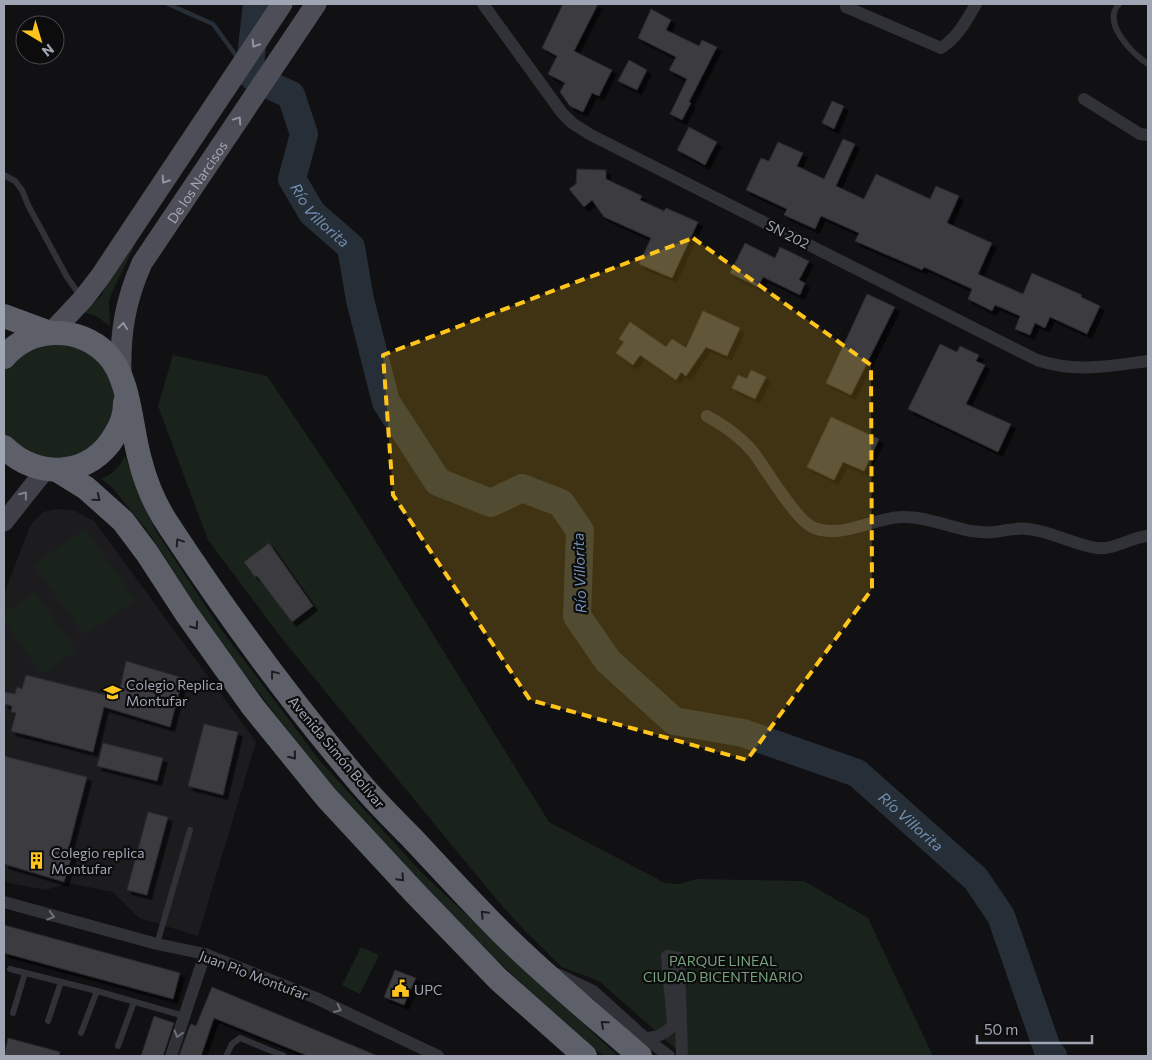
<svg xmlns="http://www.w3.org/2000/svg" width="1152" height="1060" font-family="Commissioner,sans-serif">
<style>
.built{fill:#1c1c1f}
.green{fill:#1a221c}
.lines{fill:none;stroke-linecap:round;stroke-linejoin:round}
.stream{stroke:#262e37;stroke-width:4.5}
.river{stroke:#262e37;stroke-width:28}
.building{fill:#3a3a40;stroke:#2b2a2e;filter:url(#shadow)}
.lane{stroke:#313237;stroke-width:6}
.street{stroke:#313237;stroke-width:12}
.secondary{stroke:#3f4048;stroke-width:19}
.primary{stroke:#4d4e57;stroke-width:21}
.highway{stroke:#5d5f69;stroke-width:24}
.oneway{stroke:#8f94a1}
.oneway2{stroke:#7e828e}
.oneway3{stroke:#1c1d1f}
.oneway4{stroke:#6e717c}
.marked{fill:#ffc51c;fill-opacity:0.2;stroke:#ffc51c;stroke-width:4;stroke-dasharray:10 6;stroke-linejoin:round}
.labels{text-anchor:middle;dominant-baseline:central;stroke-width:4.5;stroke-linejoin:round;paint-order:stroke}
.street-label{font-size:14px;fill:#a0a5b4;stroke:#0c0c0d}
.poi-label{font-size:14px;fill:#a0a5b4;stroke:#0c0c0d;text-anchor:start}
.park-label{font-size:14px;fill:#75a17c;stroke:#0c0c0d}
.water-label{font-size:15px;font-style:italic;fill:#7390b3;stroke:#0c0c0d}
</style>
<defs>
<filter id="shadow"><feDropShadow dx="4.5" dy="4.5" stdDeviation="0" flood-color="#0009"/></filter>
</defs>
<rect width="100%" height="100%" fill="#111012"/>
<polygon class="built" points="55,509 73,510 94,521 256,742 198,936 139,918 113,892 68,883 46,890 4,882 4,594 30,526 43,512"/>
<g class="green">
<polygon points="132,242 136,243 112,292 109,301 110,326 96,316 83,312 101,296"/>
<polygon points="36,339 95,349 116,384 113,424 85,455 44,461 7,441 4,435 4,362"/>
<polygon points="173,355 267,376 347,495 549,822 665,883 679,884 697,879 804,881 868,918 933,1056 684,1056 599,981 562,967 524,930 497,900 283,640 208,540 158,406"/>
<path d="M125,456L141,499L156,531L220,628L320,761L422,873L618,1056H603L531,992L481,945L415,879L350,807L314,765L213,633L151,536L112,487L101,479C113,474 119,467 125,456Z"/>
<polygon points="85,529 135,600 84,635 34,565"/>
<polygon points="35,592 76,650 42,674 4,621 4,614"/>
<polygon points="361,947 379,955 360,994 342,985"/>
</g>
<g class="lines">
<polyline class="stream" points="168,4 213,24 238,58"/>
<path class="river" id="s1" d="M257,4L249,73L256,79L291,95L304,134L292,179L312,213L351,247L360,300L386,402L438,482L491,503L522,488L561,503L580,531L577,616L608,661L674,721L743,733L857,773L976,879L1001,916L1048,1051L1053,1056"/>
</g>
<g class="building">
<polygon points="563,4 598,4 574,51 612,70 599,96 592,93 583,112 570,106 560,92 565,83 548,74 557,56 542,48"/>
<polygon points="651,9 671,20 666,30 699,46 702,40 717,47 689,102 691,103 682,120 670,114 687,79 669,70 676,57 638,38"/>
<polygon points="629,60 647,70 637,90 618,81"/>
<polygon points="832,101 844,106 834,129 822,123"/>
<polygon points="689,127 717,142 705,165 677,150"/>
<polygon points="843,139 855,144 836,186 864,199 876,174 930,199 936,186 959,196 947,223 992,243 978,274 1023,294 1032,273 1082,295 1081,297 1100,306 1087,334 1050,317 1045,328 1035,323 1030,335 1015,329 1020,316 995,305 992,311 968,299 972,289 924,267 922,270 855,241 859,233 821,216 815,229 784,215 787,209 746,190 761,158 769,161 778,142 803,153 797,166 824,179"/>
<polygon points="577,169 606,170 606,179 642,196 640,200 664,211 666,208 698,222 672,278 639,264 651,238 604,217 592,200 584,207 569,189 576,184"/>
<polygon points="745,243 775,258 780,247 809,261 799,280 805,283 800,295 763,277 758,287 730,273"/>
<polygon points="867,294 895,307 851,395 826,383"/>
<polygon points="703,311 740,328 727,356 706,347 686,376 681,372 676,380 640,355 633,365 616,353 624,342 619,339 630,322 666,347 672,339 686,348"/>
<polygon points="940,344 957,352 960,346 979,355 976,361 985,365 966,404 1011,424 998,452 908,409"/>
<polygon points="751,370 766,377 755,399 732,388 738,375 747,379"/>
<polygon points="831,417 879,439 864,471 843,462 834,480 807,467"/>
<polygon points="269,543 313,606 292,622 257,576 255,577 244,562"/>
<polygon points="126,661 183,678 170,727 104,707 93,752 11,731 16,713 11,712 12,706 4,704 4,692 15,694 17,687 22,689 26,675 118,698"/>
<polygon points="204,724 238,732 223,795 188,786"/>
<polygon points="103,743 163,758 157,781 97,766"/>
<polygon points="4,756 87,777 67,854 72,855 64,882 4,864"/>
<polygon points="148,812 168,817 147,895 127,890"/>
<polygon points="4,925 180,973 173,999 4,953"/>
<polygon points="395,970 416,978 404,1005 384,997"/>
<polygon points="212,987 378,1056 308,1056 214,1018 201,1056 179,1056 189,1028 191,1024 196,1026"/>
<polygon points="154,1016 174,1023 163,1056 141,1056"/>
<polygon points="8,1038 60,1052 59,1056 4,1056"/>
</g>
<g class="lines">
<g class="lane">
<path d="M1119,4C1101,23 1133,54 1148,64"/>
<polyline points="4,175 15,181 22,190 28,205 67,277 81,297"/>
<polyline points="157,944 190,830"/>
<polyline points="10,969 97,991 184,1016"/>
<polyline points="13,1013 25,973"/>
<polyline points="48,1021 61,982"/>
<polyline points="81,1033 97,991"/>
<polyline points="118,1046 134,1002"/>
<polyline points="226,1056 232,1044 240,1038 284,1056"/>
</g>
<g class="street">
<path d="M483,4L562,113L572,123L591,135L1037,360C1075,373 1110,366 1148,361"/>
<path d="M846,7L941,48C958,37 966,21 976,4"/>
<polyline points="1084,99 1140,134 1148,135"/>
<path d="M707,416C725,426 741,437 754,453C767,471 795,518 812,527C841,540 873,518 901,517C926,516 948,527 971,531C978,532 987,533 994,532C1005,531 1017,527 1028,529C1051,531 1074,545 1097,548C1115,550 1131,537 1148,536"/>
<polyline points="4,902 157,944 205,954 316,998 438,1056"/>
<polyline points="557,974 593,991 645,1038 669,1056"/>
<path d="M645,1038C658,1037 664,1035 673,1025L667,956L679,958L682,1056"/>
<polyline points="171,1056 205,954"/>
</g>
<polyline class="secondary" points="4,522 46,469"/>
<g class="primary">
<polyline points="52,332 83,299 100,277 282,4"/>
<path id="s2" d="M121,374C120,333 125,301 142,263L316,4"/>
</g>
<g class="highway">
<polyline points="4,316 50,333"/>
<path d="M4,357C31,326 78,325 107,354C130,377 131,429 140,460C146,484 157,509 171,529C229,617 292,703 360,783C376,802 394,820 412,838C441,869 470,901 500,931C544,975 593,1015 640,1056"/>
<path d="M4,447C37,480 90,478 115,435C121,426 125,414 125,403"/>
<polyline points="57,470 86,488 123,521 147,553 186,613 253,707 326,797 414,892 498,979 585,1056"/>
</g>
</g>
<defs><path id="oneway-chevron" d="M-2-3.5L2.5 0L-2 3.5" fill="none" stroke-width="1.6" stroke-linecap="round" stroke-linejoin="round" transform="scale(1.25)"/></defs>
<g class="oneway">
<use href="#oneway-chevron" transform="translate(255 44) rotate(123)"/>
<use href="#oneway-chevron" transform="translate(238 120) rotate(-56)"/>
<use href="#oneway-chevron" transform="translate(165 180) rotate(123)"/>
<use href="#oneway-chevron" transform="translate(123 326) rotate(-82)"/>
</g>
<use class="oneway2" href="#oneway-chevron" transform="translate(24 495) rotate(-51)"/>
<g class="oneway3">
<use href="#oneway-chevron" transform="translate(97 498) rotate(39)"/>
<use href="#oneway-chevron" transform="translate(179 542) rotate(-124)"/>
<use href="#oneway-chevron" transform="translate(195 626) rotate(55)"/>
<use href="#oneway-chevron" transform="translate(274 674) rotate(-127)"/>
<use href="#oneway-chevron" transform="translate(293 756) rotate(51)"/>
<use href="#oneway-chevron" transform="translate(401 878) rotate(47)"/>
<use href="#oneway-chevron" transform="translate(484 914) rotate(-134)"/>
<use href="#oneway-chevron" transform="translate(604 1024) rotate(-139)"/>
</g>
<g class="oneway4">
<use href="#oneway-chevron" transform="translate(51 916) rotate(16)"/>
<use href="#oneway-chevron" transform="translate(338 1009) rotate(25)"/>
<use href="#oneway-chevron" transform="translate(178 1034) rotate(107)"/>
</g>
<path class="marked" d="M693,238L871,365L872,589L747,760L530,700L393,495L383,355Z"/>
<defs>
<symbol id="university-bare" viewBox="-9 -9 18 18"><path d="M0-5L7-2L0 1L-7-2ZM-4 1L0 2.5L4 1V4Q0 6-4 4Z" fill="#ffc51c" stroke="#0c0c0d" stroke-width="2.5" paint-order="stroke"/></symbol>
<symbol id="building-bare" viewBox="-9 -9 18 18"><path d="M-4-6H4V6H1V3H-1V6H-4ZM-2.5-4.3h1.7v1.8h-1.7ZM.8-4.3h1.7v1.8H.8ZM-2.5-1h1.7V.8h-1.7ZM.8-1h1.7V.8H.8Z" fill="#ffc51c" stroke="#0c0c0d" stroke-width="2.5" paint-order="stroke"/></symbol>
<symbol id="civic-bare" viewBox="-9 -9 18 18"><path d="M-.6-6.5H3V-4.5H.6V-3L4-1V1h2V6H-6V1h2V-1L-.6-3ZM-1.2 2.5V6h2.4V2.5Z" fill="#ffc51c" stroke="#0c0c0d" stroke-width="2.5" paint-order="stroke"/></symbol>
</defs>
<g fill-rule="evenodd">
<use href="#university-bare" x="100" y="680" width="25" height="25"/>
<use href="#building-bare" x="24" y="848" width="25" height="25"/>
<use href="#civic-bare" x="388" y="976" width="25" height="25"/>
</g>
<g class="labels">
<g class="street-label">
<text stroke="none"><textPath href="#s2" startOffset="212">De los Narcisos</textPath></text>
<text transform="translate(788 234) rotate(27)">SN 202</text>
<text transform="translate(337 752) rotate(50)">Avenida Simón Bolívar</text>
<text transform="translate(254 975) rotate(21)">Juan Pio Montufar</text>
</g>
<g class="poi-label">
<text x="126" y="684">Colegio Replica<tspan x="126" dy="16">Montufar</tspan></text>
<text x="51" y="852">Colegio replica<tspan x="51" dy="16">Montufar</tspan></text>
<text x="414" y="989">UPC</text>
</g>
<g class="park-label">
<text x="723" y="960">PARQUE LINEAL<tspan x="723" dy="16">CIUDAD BICENTENARIO</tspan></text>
</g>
<g class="water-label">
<text stroke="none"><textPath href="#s1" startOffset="251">Río Villorita</textPath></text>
<text transform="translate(579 573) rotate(-92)">Río Villorita</text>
<text stroke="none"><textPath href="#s1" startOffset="1210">Río Villorita</textPath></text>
</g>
</g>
<rect width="1152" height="1060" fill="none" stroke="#a0a5b4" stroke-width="10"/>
<g transform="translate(40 40) rotate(142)"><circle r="24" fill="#0c0c0d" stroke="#474950"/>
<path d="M0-4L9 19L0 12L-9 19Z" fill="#ffc51c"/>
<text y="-8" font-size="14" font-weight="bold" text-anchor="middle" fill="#a0a5b4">N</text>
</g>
<path d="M977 1035v8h115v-8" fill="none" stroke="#a0a5b4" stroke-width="2.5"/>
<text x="984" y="1035" font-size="15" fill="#a0a5b4" stroke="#0c0c0d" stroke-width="4" paint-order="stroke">50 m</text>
</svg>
